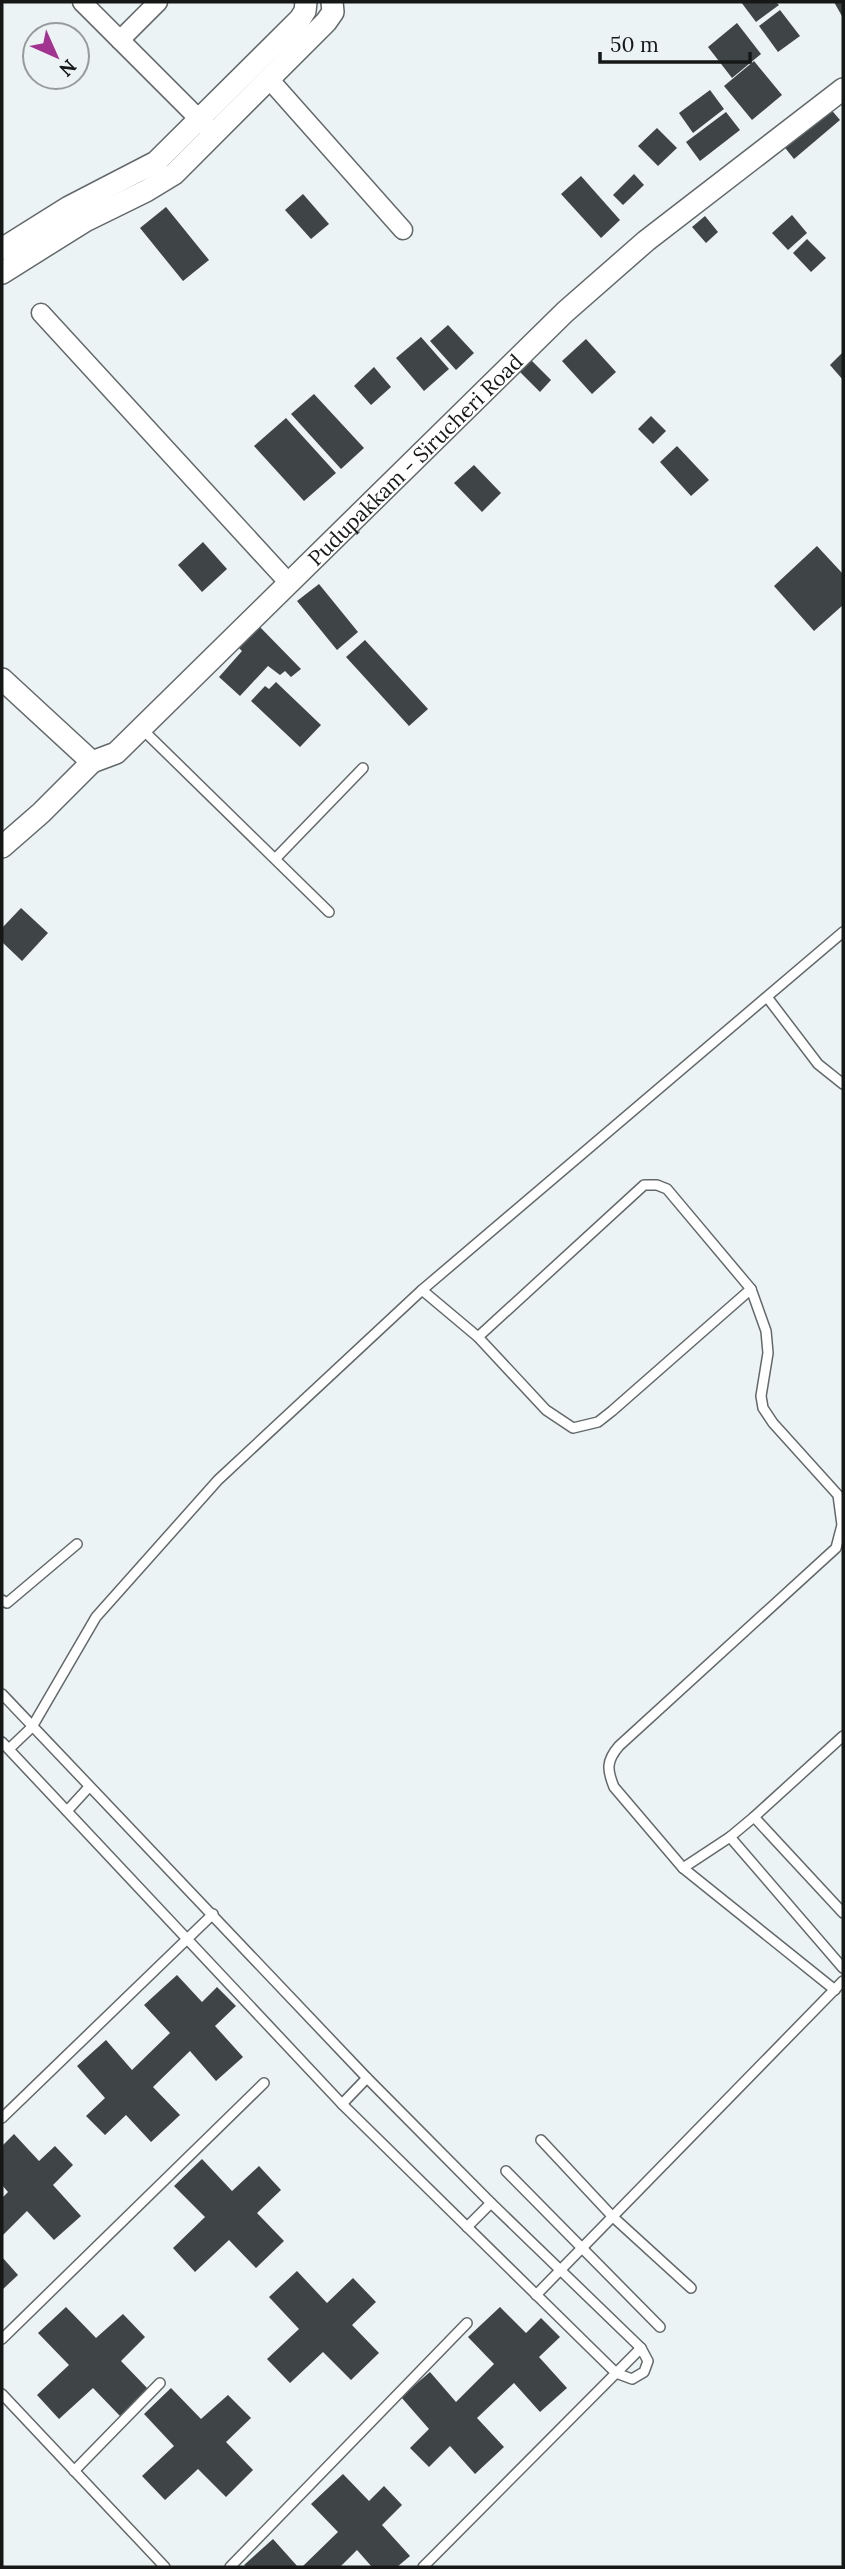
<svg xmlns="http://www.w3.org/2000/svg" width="845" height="2569" font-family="Lora,serif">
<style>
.building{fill:#3f4447}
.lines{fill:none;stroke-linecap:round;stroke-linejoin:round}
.service-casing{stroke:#63696a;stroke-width:12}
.minor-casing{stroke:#63696a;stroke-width:21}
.tertiary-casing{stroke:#63696a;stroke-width:24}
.service{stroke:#fff;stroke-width:9}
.minor{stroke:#fff;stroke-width:18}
.tertiary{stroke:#fff;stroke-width:21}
.labels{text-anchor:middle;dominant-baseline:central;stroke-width:7;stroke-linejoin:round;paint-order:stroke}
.street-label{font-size:21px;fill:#161818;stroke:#ecf3f4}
</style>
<rect width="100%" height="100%" fill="#ecf3f4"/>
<g class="building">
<polygon points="741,2 776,2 779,5 756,22"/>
<polygon points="834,2 843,2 843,18"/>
<polygon points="780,10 800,36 778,52 759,26"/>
<polygon points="737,23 761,54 732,78 708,47"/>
<polygon points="754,61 782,95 752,120 724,86"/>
<polygon points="710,90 724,109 693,133 679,113"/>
<polygon points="828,106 840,120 794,159 782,144"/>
<polygon points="726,112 740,130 700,161 686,142"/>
<polygon points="657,128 677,148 658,166 638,146"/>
<polygon points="634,174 644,185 623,205 613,195"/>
<polygon points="581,176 620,220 601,238 561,194"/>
<polygon points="303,194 329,224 311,239 285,210"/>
<polygon points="166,207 209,260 183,281 140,228"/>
<polygon points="792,215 807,233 788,250 772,233"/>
<polygon points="705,216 718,232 706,243 692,227"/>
<polygon points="807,239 826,258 811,272 793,253"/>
<polygon points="448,325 474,353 456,370 430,341"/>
<polygon points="421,337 449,369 424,391 396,358"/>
<polygon points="586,339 616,372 592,394 562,361"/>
<polygon points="843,352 843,380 830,365"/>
<polygon points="531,360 551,380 540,392 519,371"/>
<polygon points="374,367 391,387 371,405 354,386"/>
<polygon points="314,394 364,448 341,469 291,414"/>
<polygon points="651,416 666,431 653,444 638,429"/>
<polygon points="286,418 336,473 304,501 254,446"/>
<polygon points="677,446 709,480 691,496 660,462"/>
<polygon points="474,465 501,493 482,512 454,483"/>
<polygon points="203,542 227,569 202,592 178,565"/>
<polygon points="817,546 843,574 843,605 814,631 774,586"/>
<polygon points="319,584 358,632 337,650 297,601"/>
<polygon points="258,625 301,669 291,677 285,671 280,675 268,666 240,696 219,677 242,651 237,646"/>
<polygon points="365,640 428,709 409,726 346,657"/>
<polygon points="276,682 321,725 300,747 251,701 265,686 269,689"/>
<polygon points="21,908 48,933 22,961 2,942 2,928"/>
<polygon points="177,1975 202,2002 217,1987 236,2006 215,2026 243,2057 216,2081 190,2051 153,2087 180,2115 151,2142 126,2115 105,2135 86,2116 105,2098 77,2066 106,2040 132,2070 170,2033 144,2005"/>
<polygon points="14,2134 39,2161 55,2146 73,2165 53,2185 81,2216 54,2240 27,2211 2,2236 2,2198 8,2192 2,2185 2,2146"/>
<polygon points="202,2159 232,2191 259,2166 281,2190 257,2213 284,2241 256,2268 229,2240 195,2272 173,2248 205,2217 174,2186"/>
<polygon points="2,2257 18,2275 2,2290"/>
<polygon points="297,2271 327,2303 353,2278 376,2302 352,2325 379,2353 351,2380 323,2352 290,2383 267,2359 299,2329 269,2297"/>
<polygon points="66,2307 96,2338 123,2314 145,2337 121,2361 148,2389 120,2416 93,2388 59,2419 37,2395 69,2365 38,2333"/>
<polygon points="500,2307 526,2333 541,2318 560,2337 539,2357 567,2388 540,2412 514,2383 477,2418 504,2447 475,2474 450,2446 429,2467 410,2448 429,2429 401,2397 430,2372 456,2402 494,2364 468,2337"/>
<polygon points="171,2388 201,2419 228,2395 251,2418 226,2442 253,2470 226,2497 198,2469 165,2500 142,2476 174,2446 144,2414"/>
<polygon points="343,2474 369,2501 384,2486 402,2505 382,2525 410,2556 397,2567 372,2567 357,2550 340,2567 302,2567 338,2532 311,2504"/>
<polygon points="273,2539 298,2567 247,2567 244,2565"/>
</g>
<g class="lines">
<defs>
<g id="service">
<polyline points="142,729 329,912"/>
<polyline points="276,858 363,768"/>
<polyline points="767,997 818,1064 843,1084"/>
<polyline points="422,1290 478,1337 546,1410 573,1428 598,1422 612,1411 751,1289"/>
<path d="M478,1337L644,1185H657L667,1189L751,1289L766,1331L768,1353L761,1396L763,1408L773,1423L838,1495L842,1525L836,1548L619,1746C606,1761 607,1770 614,1787L683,1868L835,1990"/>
<polyline points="2,1600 7,1603 77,1544"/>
<polyline points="2,1694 367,2078 491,2203 641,2348 648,2361 644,2372 632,2379 616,2373 342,2104 2,1742"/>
<polyline points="9,1749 32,1727 96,1617 218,1480 422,1290 843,932"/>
<polyline points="67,1811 89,1787"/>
<polyline points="754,1817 843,1913"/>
<polyline points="730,1837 843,1968"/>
<polyline points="683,1868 730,1837 754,1817 843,1736"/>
<polyline points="342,2104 367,2078"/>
<polyline points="2,2118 213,1914"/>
<polyline points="541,2140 612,2216 691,2288"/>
<polyline points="506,2171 660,2327"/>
<polyline points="467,2227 491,2203"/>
<polyline points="536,2295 843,1981"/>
<polyline points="2,2339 264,2083"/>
<polyline points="2,2394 165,2567"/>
<polyline points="74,2471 160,2383"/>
<polyline points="230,2567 467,2323"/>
<polyline points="423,2567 641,2348"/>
</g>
<g id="minor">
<polyline points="82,2 208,128"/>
<polyline points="120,40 158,2"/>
<polyline points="269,79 403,230"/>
<polyline points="41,313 288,582"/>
</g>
<g id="tertiary">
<polyline points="2,249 69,207 156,162 300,19 305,11 306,2"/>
<polyline points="2,273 85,221 146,191 174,174 326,22 333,12 332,2"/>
<path id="s1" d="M2,679L92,762L116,753L565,312L646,241L843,89"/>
<polyline points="2,847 41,813 92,762"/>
</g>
</defs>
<use href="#service" class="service-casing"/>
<use href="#minor" class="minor-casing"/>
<use href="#tertiary" class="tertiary-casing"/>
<use href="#service" class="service"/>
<use href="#minor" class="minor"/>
<use href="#tertiary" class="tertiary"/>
</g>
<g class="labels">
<g class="street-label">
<text stroke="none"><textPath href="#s1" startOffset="567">Pudupakkam - Sirucheri Road</textPath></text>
</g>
</g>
<rect width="845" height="2569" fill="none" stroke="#161818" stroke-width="7"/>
<g transform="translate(56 56) rotate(135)"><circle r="33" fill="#ecf3f4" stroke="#969b9c" stroke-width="2"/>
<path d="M0-5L12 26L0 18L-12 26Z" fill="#a23391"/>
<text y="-10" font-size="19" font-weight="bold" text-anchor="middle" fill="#161818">N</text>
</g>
<path d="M600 52v10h150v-10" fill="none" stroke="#161818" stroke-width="3.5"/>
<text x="610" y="52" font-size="21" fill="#161818" stroke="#ecf3f4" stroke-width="5" paint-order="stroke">50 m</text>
</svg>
